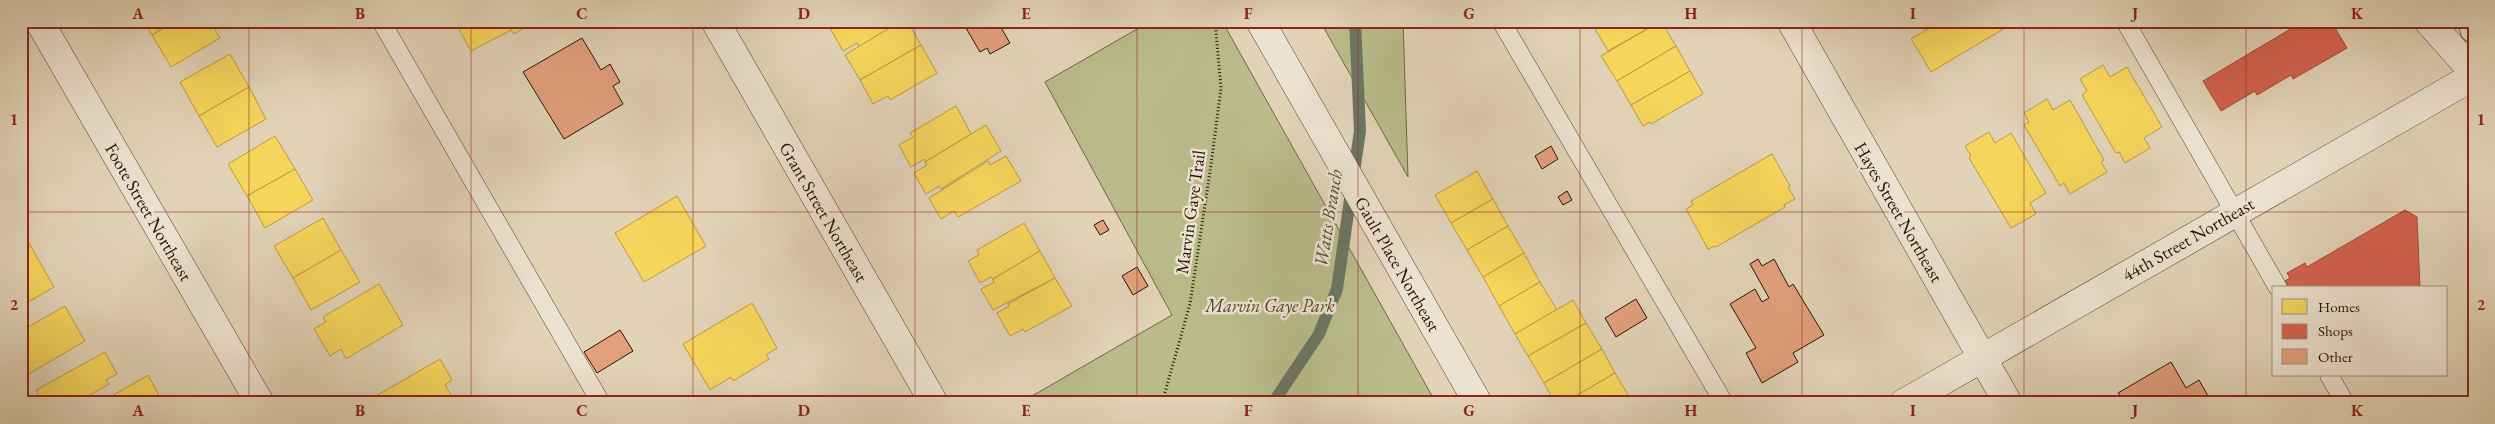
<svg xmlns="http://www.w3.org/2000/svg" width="2495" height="424" font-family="'EB Garamond',serif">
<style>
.green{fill:#b9bb8a;stroke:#726645}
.homes{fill:#f6d55c;stroke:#b99a40}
.shops{fill:#d6604d;stroke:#a24936}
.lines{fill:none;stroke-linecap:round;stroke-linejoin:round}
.stream{stroke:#6b7665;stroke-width:12}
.building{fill:#e3a07d;stroke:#2a1200}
.service-casing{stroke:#58422e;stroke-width:19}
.minor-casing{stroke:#58422e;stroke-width:29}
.secondary-casing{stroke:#2a1200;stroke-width:29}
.path{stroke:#2a1200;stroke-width:3;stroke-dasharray:1 2.5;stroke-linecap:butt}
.service{stroke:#ece2d0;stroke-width:18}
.minor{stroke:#ece2d0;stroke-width:28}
.secondary{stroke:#ece2d0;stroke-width:28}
.grid{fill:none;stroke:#8f2418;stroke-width:1;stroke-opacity:0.55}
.labels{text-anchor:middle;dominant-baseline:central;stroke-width:5;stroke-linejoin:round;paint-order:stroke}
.street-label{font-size:18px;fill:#2a1200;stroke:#ece2d0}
.park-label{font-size:18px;font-style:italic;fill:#554529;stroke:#ece2d0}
.water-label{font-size:19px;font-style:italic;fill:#504c3b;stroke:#ece2d0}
.neatline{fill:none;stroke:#8f2418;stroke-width:2}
.grid-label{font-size:16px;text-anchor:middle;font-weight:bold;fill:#8f2418}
</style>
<rect width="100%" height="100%" fill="#e2d3b7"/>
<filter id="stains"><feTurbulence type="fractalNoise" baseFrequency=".004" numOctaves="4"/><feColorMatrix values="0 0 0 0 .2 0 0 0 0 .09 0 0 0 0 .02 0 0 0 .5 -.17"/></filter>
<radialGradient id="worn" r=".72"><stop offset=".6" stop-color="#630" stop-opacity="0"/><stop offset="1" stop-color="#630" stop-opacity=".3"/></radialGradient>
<g class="green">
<polygon points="1151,21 1222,21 1436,403 1020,403 1172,315 1045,82"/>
<polygon points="1320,21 1403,21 1408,177"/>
</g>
<g class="homes">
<polygon points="144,21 175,21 152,35"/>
<polygon points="175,21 210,21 220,38 171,67 152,35"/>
<polygon points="457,21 535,21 514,34 511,30 471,51 455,22"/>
<polygon points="842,21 901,21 859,47 857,43 843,51 830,28"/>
<polygon points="901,21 907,21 921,45 860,80 845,55"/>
<polygon points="1605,21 1661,21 1608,51 1594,27"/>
<polygon points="1661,21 1676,46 1617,81 1601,56"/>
<polygon points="1920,21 1942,21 1925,31"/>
<polygon points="1942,21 2015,21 2015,22 1931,72 1911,39"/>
<polygon points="921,45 937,73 890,100 888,96 873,104 860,80"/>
<polygon points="1676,46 1690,71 1631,105 1617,81"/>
<polygon points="230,54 249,87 199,116 180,82"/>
<polygon points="2103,65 2110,77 2127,67 2162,127 2144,138 2150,148 2125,163 2119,152 2116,153 2082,95 2087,91 2080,79"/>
<polygon points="1690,71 1703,94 1651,124 1650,122 1643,126 1631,105"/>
<polygon points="249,87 266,119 217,147 199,116"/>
<polygon points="2047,99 2053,110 2070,100 2104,160 2101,162 2107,172 2070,194 2064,183 2060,186 2024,125 2029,122 2024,113"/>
<polygon points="956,106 971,134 925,162 924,159 911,167 899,145 913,137 910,133"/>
<polygon points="986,125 1001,151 941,189 939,186 926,194 914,173 927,165 925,162"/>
<polygon points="1989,132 1995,143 2011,133 2046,193 2030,203 2036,214 2011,228 1969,158 1971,156 1965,146"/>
<polygon points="275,136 295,169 247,196 228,164"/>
<polygon points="1772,154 1790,186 1788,187 1795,199 1784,205 1785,207 1716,247 1715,246 1708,249 1686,209 1693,205 1691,201"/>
<polygon points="1006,156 1021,181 958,217 954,211 941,219 929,198 988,161 990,165"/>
<polygon points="295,169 313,200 265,228 247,196"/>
<polygon points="1477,171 1493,199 1451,223 1435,195"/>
<polygon points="677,196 706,246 644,282 615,233"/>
<polygon points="1493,199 1508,226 1467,250 1451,223"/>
<polygon points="323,218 341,250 293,278 274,246"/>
<polygon points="1024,223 1040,251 993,279 991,277 980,283 968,261 979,255 977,250"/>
<polygon points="1508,226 1524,253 1483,277 1467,250"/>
<polygon points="25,236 54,287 21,306 21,238"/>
<polygon points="341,250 360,282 311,310 293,278"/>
<polygon points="1040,251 1055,278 993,310 981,289 994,282 993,279"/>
<polygon points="1524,253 1540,282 1499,306 1483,277"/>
<polygon points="1055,278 1072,306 1025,332 1023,329 1010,336 997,313 1009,306 1008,304"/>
<polygon points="1540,282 1557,310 1515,334 1499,306"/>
<polygon points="379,284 403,325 346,359 341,349 330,356 314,329 326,322 323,317"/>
<polygon points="1573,300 1586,323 1528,356 1515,334"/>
<polygon points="752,303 777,348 766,355 769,359 733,381 731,377 710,390 683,344"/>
<polygon points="65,306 85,341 25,376 21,369 21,331"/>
<polygon points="1586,323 1602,349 1544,383 1528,356"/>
<polygon points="1602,349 1615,373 1564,403 1555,403 1544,383"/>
<polygon points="105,352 117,374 106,380 109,384 76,403 43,403 36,390"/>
<polygon points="440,359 452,380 445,385 455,401 371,403 369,400"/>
<polygon points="1615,373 1630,398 1621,403 1564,403"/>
<polygon points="148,375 163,403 100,403"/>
</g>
<g class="shops">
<polygon points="2304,21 2331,21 2347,48 2293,79 2291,75 2257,95 2255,91 2221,111 2203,81"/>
<polygon points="2405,210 2417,217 2420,288 2290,288 2285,281 2290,278 2287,273 2305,263 2307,267"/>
</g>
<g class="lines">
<polyline class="stream" points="1273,403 1319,334 1337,289 1360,131 1355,21"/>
</g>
<g class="building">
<polygon points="978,21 997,21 1010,43 990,54 987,48 980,52 966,28"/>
<polygon points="582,38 601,70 610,64 620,82 613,86 623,104 564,139 523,72"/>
<polygon points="1551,146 1558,159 1542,169 1535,156"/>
<polygon points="1567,191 1572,200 1563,205 1558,197"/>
<polygon points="1103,220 1109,230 1100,235 1094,225"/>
<polygon points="1758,259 1762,266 1774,259 1789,287 1793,284 1824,335 1793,353 1798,362 1762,383 1746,353 1756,348 1730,304 1755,289 1762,302 1769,298 1750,264"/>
<polygon points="1137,267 1148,286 1133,295 1122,276"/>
<polygon points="1636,299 1647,318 1616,337 1605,318"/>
<polygon points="620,330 633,351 597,373 584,352"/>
<polygon points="2171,362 2186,388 2199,380 2212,403 2113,403 2112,400 2120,395 2118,393"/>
</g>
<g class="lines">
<defs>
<g id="service">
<polyline points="381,21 601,403"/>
<polyline points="1501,21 1724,403"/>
<polyline points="2125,21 2278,288"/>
<polyline points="2329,375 2345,403"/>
</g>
<g id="minor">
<polyline points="39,21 260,403"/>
<polyline points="715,21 934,403"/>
<polyline points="1260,21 1478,403"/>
<polyline points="1791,21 2008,403"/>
<polyline points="2428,21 2474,73"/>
<polyline points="1904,403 2474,76"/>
</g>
<polyline id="secondary" points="2473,21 2474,29"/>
</defs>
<use href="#service" class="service-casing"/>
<use href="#minor" class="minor-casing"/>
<use href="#secondary" class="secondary-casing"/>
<polyline class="path" points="1162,403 1190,304 1211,165 1221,88 1215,21"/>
<use href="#service" class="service"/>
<use href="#minor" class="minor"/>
<use href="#secondary" class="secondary"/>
</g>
<path class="grid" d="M249,21V403M471,21V403M693,21V403M915,21V403M1137,21V403M1358,21V403M1580,21V403M1802,21V403M2024,21V403M2246,21V403M21,212H2474"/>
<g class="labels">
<g class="street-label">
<text transform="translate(149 212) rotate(60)">Foote Street Northeast</text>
<text transform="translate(824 212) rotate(60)">Grant Street Northeast</text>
<text transform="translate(1190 212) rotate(-82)">Marvin Gaye Trail</text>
<text transform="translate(1899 212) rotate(60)">Hayes Street Northeast</text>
<text transform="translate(2188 239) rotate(-30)">44th Street Northeast</text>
<text transform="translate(1398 264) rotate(60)">Gault Place Northeast</text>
</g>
<g class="park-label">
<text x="1270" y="305">Marvin Gaye Park</text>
</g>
<g class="water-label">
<text transform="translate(1328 218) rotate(-81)">Watts Branch</text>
</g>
</g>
<rect width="2495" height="424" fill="none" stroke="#e2d3b7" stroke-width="55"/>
<rect x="2272" y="286" width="175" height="90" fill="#ece2d0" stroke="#9e8f7d"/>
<rect x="2282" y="299" width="25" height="15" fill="#f6d55c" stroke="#9e8f7d"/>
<text x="2318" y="312" font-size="15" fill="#2a1200">Homes</text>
<rect x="2282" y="324" width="25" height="15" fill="#d6604d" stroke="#9e8f7d"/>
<text x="2318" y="336" font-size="15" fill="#2a1200">Shops</text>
<rect x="2282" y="349" width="25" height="15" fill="#e3a07d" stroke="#9e8f7d"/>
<text x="2318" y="362" font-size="15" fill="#2a1200">Other</text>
<rect x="28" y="28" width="2440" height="368" class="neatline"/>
<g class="grid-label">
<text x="138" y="19">A</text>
<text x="360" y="19">B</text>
<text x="582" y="19">C</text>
<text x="804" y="19">D</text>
<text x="1026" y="19">E</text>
<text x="1248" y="19">F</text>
<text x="1469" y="19">G</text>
<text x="1691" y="19">H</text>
<text x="1913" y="19">I</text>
<text x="2135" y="19">J</text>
<text x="2357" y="19">K</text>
<text x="14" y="125">1</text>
<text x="2481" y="125">1</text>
<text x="14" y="310">2</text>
<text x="2481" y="310">2</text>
<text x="138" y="416">A</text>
<text x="360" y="416">B</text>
<text x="582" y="416">C</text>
<text x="804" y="416">D</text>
<text x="1026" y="416">E</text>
<text x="1248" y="416">F</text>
<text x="1469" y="416">G</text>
<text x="1691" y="416">H</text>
<text x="1913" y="416">I</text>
<text x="2135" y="416">J</text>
<text x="2357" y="416">K</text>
</g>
<rect width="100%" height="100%" filter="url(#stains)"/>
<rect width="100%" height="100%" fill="url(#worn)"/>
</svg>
